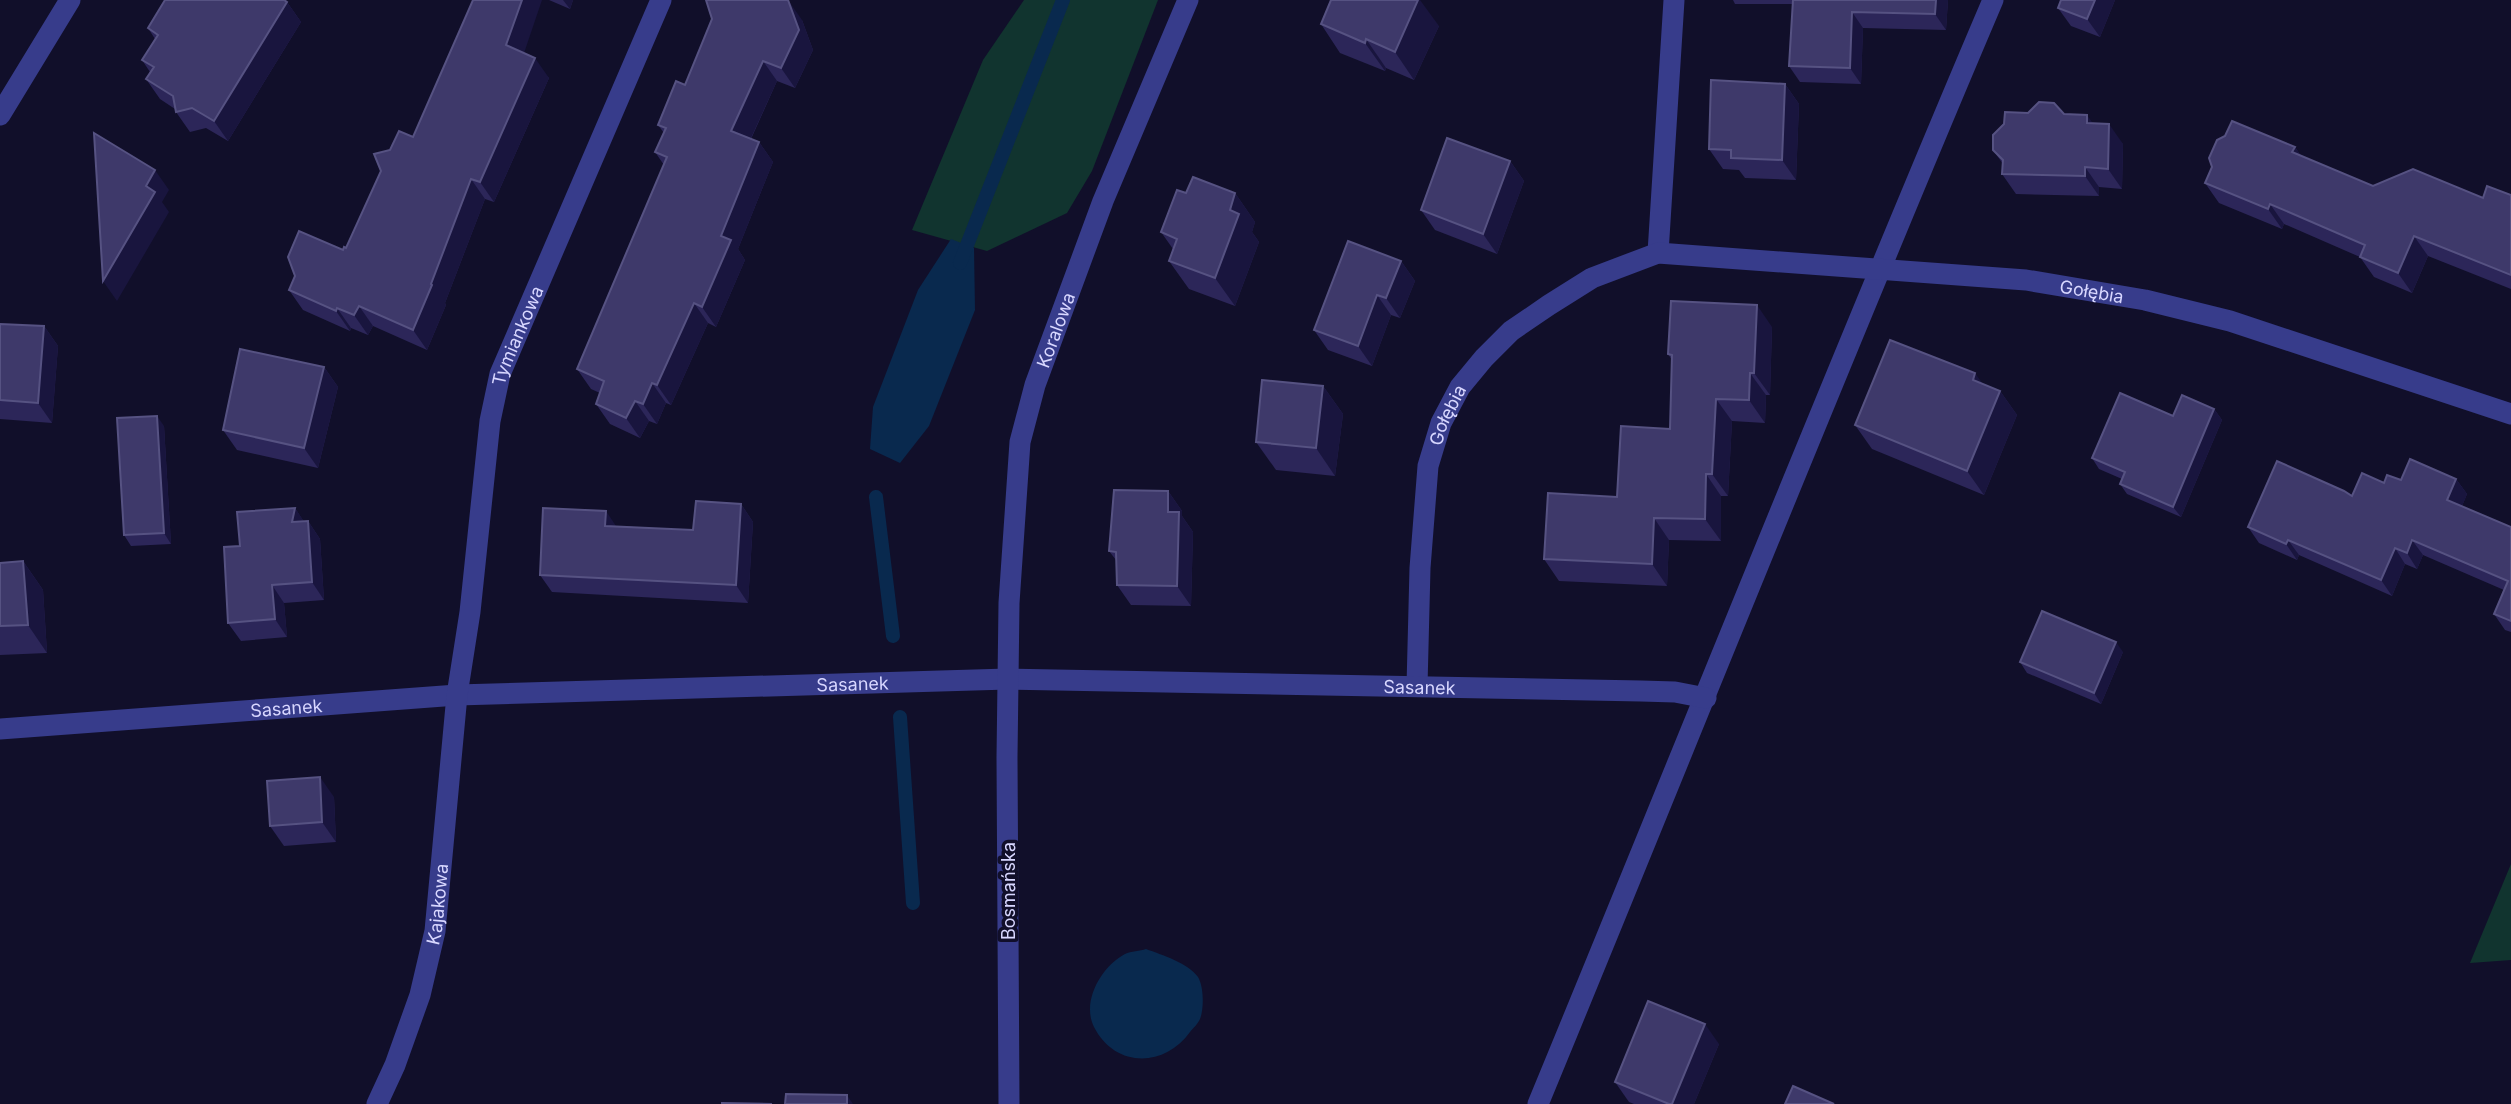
<svg xmlns="http://www.w3.org/2000/svg" width="2511" height="1104" font-family="Inter,sans-serif">
<style>
.green{fill:#11342f}
.water{fill:#09294e}
.lines{fill:none;stroke-linecap:round;stroke-linejoin:round}
.stream{stroke:#09294e;stroke-width:14}
.lane{stroke:#373c8b;stroke-width:21}
.street{stroke:#373c8b;stroke-width:21}
.wall{fill:#2c2659}
.shaded-wall{fill:#19153e}
.building{fill:#3e396a;stroke:#565282;stroke-width:2}
.labels{text-anchor:middle;dominant-baseline:central;stroke-width:7;stroke-linejoin:round;paint-order:stroke}
.street-label{font-size:18px;fill:#d8d7ff;stroke:#110f2a}
</style>
<rect width="100%" height="100%" fill="#110f2a"/>
<g class="green">
<polygon points="1024,0 1158,0 1092,171 1067,213 987,251 912,230 983,60"/>
<polygon points="2511,864 2511,960 2470,963"/>
</g>
<g class="water">
<polygon points="951,239 974,248 975,310 929,426 900,463 870,449 873,407 918,290"/>
<path d="M1146,949C1162,955 1188,963 1198,977C1204,987 1204,1009 1200,1019C1198,1024 1193,1028 1190,1032C1164,1068 1115,1068 1094,1027C1081,1001 1102,966 1125,954C1131,951 1140,951 1146,949Z"/>
</g>
<g class="lines">
<g class="stream">
<polyline points="960,263 1063,0"/>
<polyline points="876,497 893,636"/>
<polyline points="900,717 913,903"/>
</g>
<path class="lane" d="M1538,1104C1690,736 1837,366 1993,0"/>
<g class="street">
<polyline points="0,115 70,0"/>
<polyline points="1658,253 1674,0"/>
<path id="s1" d="M1417,686L1420,568L1428,466L1441,423L1460,387L1484,358L1511,331L1549,305L1592,278L1658,253L2026,280L2145,300L2230,321L2511,414"/>
<path id="s2" d="M0,729L457,695L1008,679L1641,691L1675,692L1706,698"/>
<path id="s3" d="M377,1104L395,1065L420,995L435,931L457,695L470,612L490,421L500,374L661,0"/>
<path id="s4" d="M1009,1104L1007,757L1009,603L1020,442L1035,385L1103,201L1188,0"/>
</g>
</g>
<g class="wall">
<polygon points="549,0 573,0 570,9"/>
<polygon points="1733,0 1948,0 1946,30 1863,28 1861,84 1800,82 1789,66 1793,4 1735,4"/>
<polygon points="2061,0 2115,0 2100,37 2071,26 2058,8"/>
<polygon points="287,2 301,22 228,141 206,128 190,132 176,112 175,109 160,99 146,79 150,72 142,60 155,39 148,28"/>
<polygon points="802,20 813,50 795,88 777,81 751,139 759,142 773,162 738,249 745,260 716,327 708,323 671,405 666,403 657,424 649,421 640,438 610,424 596,404 600,393 591,389 577,369 664,165 655,152 664,133 658,125 685,85"/>
<polygon points="1321,24 1439,26 1414,80 1386,68 1385,71 1340,53"/>
<polygon points="524,53 549,78 494,202 485,199 445,303 446,305 427,350 373,326 368,335 351,328 350,331 303,310 289,290 346,248 390,150 413,137"/>
<polygon points="1785,84 1799,104 1796,180 1745,178 1739,170 1723,169 1709,149"/>
<polygon points="2064,114 2093,124 2123,144 2122,189 2099,187 2099,196 2016,194 2002,174 2003,164 1993,150"/>
<polygon points="2295,147 2301,156 2373,186 2483,198 2511,195 2511,289 2428,256 2412,293 2374,277 2360,257 2284,224 2282,229 2219,203 2205,183"/>
<polygon points="1510,161 1524,181 1497,254 1435,230 1421,210"/>
<polygon points="1186,193 1235,193 1255,222 1252,232 1259,242 1235,306 1189,289 1169,261 1173,249 1161,232"/>
<polygon points="1401,261 1415,281 1400,318 1391,315 1372,366 1328,350 1314,330"/>
<polygon points="0,324 44,326 58,346 52,423 0,419"/>
<polygon points="1772,327 1770,395 1766,395 1765,423 1732,421 1728,496 1721,496 1721,541 1669,540 1667,586 1559,581 1544,559 1617,497 1670,429 1672,360 1668,354"/>
<polygon points="324,367 338,387 318,468 237,450 223,430"/>
<polygon points="1982,384 2000,391 2017,415 1984,495 1872,449 1855,425"/>
<polygon points="1323,386 1343,414 1335,476 1276,470 1256,442"/>
<polygon points="2214,409 2222,420 2181,517 2127,494 2120,484 2122,479 2099,469 2092,458 2173,416"/>
<polygon points="164,426 171,544 131,546 124,535"/>
<polygon points="2456,479 2467,494 2462,506 2511,527 2511,632 2505,630 2494,614 2504,590 2423,555 2417,569 2405,564 2392,596 2299,555 2297,560 2259,543 2248,527 2352,496 2384,483 2401,480"/>
<polygon points="1168,491 1182,511 1182,516 1193,532 1191,606 1131,605 1117,585 1116,560 1109,551"/>
<polygon points="741,504 753,522 748,603 552,592 540,575 616,526 693,530"/>
<polygon points="295,508 304,522 308,521 320,539 324,600 284,603 287,637 241,641 228,623 240,546"/>
<polygon points="23,561 43,590 47,653 0,655 0,563"/>
<polygon points="2123,652 2101,704 2027,673 2020,662"/>
<polygon points="334,797 336,842 284,846 270,826"/>
<polygon points="1719,1044 1694,1104 1634,1104 1629,1102 1615,1082"/>
</g>
<g class="shaded-wall">
<polygon points="522,0 542,0 520,65 506,45"/>
<polygon points="563,0 573,0 570,9"/>
<polygon points="788,0 802,20 813,50 795,88 781,68"/>
<polygon points="1418,0 1420,0 1439,26 1414,80 1395,52"/>
<polygon points="1936,0 1948,0 1946,30 1935,14"/>
<polygon points="2095,0 2115,0 2100,37 2087,19"/>
<polygon points="287,2 301,22 228,141 214,121"/>
<polygon points="1852,12 1863,28 1861,84 1850,68"/>
<polygon points="1366,39 1386,68 1385,71 1365,43"/>
<polygon points="535,58 549,78 494,202 480,182"/>
<polygon points="763,61 777,81 745,151 731,131"/>
<polygon points="1785,84 1799,104 1796,180 1782,160"/>
<polygon points="2087,115 2101,135 2087,123"/>
<polygon points="2109,124 2123,144 2122,189 2108,169"/>
<polygon points="759,142 773,162 738,249 745,260 716,327 702,307 721,236"/>
<polygon points="2295,147 2309,167 2292,152"/>
<polygon points="1510,161 1524,181 1497,254 1483,234"/>
<polygon points="2085,167 2099,187 2099,196 2085,176"/>
<polygon points="155,170 169,190 162,202 169,212 117,301 103,281 146,186"/>
<polygon points="471,179 485,199 445,303 446,305 427,350 413,330"/>
<polygon points="1235,193 1255,222 1252,232 1259,242 1235,306 1215,278 1230,210"/>
<polygon points="2270,204 2284,224 2282,229 2268,209"/>
<polygon points="2414,236 2428,256 2412,293 2398,273"/>
<polygon points="1401,261 1415,281 1400,318 1386,298"/>
<polygon points="1377,295 1391,315 1372,366 1358,346"/>
<polygon points="694,303 708,323 671,405 657,385"/>
<polygon points="1757,305 1772,327 1770,395 1754,373"/>
<polygon points="359,306 373,326 368,335 354,315"/>
<polygon points="337,308 351,328 350,331 336,311"/>
<polygon points="44,326 58,346 52,423 38,403"/>
<polygon points="324,367 338,387 318,468 304,448"/>
<polygon points="1750,373 1766,395 1765,423 1749,400"/>
<polygon points="1975,373 1992,397 1973,380"/>
<polygon points="652,383 666,403 657,424 643,404"/>
<polygon points="1323,386 1343,414 1335,476 1316,448"/>
<polygon points="2000,391 2017,415 1984,495 1967,471"/>
<polygon points="1716,399 1732,421 1728,496 1712,474"/>
<polygon points="635,401 649,421 640,438 626,418"/>
<polygon points="2214,409 2222,420 2181,517 2173,507"/>
<polygon points="157,416 164,426 171,544 164,533"/>
<polygon points="1706,474 1721,496 1721,541 1705,519"/>
<polygon points="2456,479 2467,494 2458,516 2447,500"/>
<polygon points="1168,491 1182,511 1182,516 1193,532 1191,606 1177,586 1168,512"/>
<polygon points="741,504 753,522 748,603 736,585"/>
<polygon points="295,508 307,526 292,522"/>
<polygon points="606,511 618,529 605,526"/>
<polygon points="1654,518 1669,540 1667,586 1652,564"/>
<polygon points="308,521 320,539 324,600 312,582"/>
<polygon points="2288,540 2299,555 2297,560 2286,544"/>
<polygon points="2412,540 2423,555 2417,569 2407,553"/>
<polygon points="2395,548 2405,564 2392,596 2381,580"/>
<polygon points="23,561 43,590 47,653 28,625"/>
<polygon points="272,585 284,603 287,637 275,619"/>
<polygon points="2116,642 2123,652 2101,704 2094,693"/>
<polygon points="320,777 334,797 336,842 322,822"/>
<polygon points="1705,1024 1719,1044 1694,1104 1672,1104"/>
<polygon points="847,1095 853,1104 847,1104"/>
</g>
<g class="building">
<polygon points="165,0 284,0 287,2 214,121 192,108 176,112 173,96 146,79 154,67 142,60 158,35 148,28"/>
<polygon points="473,0 522,0 506,45 535,58 480,182 471,179 431,284 432,285 413,330 359,306 354,315 337,308 336,311 289,290 295,276 288,257 299,231 343,250 344,247 346,248 381,171 374,154 390,150 399,131 413,137"/>
<polygon points="706,0 788,0 799,30 781,68 763,61 731,131 759,142 721,236 731,240 702,307 694,303 657,385 652,383 643,404 635,401 626,418 596,404 604,381 577,369 667,157 655,152 666,128 658,125 676,81 685,85 712,19"/>
<polygon points="1331,0 1418,0 1395,52 1366,39 1365,43 1321,24"/>
<polygon points="1793,0 1936,0 1935,14 1852,12 1850,68 1789,66"/>
<polygon points="2061,0 2095,0 2087,19 2058,8"/>
<polygon points="1711,80 1785,84 1782,160 1731,158 1731,150 1709,149"/>
<polygon points="2039,102 2054,103 2064,114 2087,115 2087,123 2109,124 2108,169 2085,167 2085,176 2002,174 2003,160 1993,150 1993,135 2004,124 2005,112 2028,113"/>
<polygon points="2232,121 2295,147 2292,152 2373,186 2413,169 2483,198 2487,186 2511,195 2511,275 2414,236 2398,273 2360,257 2365,245 2270,204 2268,209 2205,183 2212,167 2209,158 2217,140 2225,136"/>
<polygon points="94,133 155,170 146,186 155,192 103,281"/>
<polygon points="1447,138 1510,161 1483,234 1421,210"/>
<polygon points="1193,177 1235,193 1230,210 1239,214 1215,278 1169,261 1177,239 1161,232 1177,190 1186,193"/>
<polygon points="1348,241 1401,261 1386,298 1377,295 1358,346 1314,330"/>
<polygon points="1671,301 1757,305 1754,373 1750,373 1749,400 1716,399 1712,474 1706,474 1705,519 1654,518 1652,564 1544,559 1548,493 1617,497 1621,426 1670,429 1672,355 1668,354"/>
<polygon points="0,324 44,326 38,403 0,400"/>
<polygon points="1890,340 1975,373 1973,380 2000,391 1967,471 1855,425"/>
<polygon points="240,349 324,367 304,448 223,430"/>
<polygon points="1262,380 1323,386 1316,448 1256,442"/>
<polygon points="2120,393 2173,416 2182,395 2214,409 2173,507 2120,484 2125,472 2092,458"/>
<polygon points="157,416 164,533 124,535 117,418"/>
<polygon points="2410,459 2456,479 2447,500 2511,527 2511,621 2494,614 2508,581 2412,540 2407,553 2395,548 2381,580 2288,540 2286,544 2248,527 2277,461 2344,491 2352,496 2362,473 2384,483 2387,475 2401,480"/>
<polygon points="1114,490 1168,491 1168,512 1179,512 1177,586 1117,585 1116,552 1109,551"/>
<polygon points="696,501 741,504 736,585 540,575 543,508 606,511 605,526 693,530"/>
<polygon points="295,508 292,522 308,521 312,582 272,585 275,619 228,623 224,547 240,546 237,512"/>
<polygon points="23,561 28,625 0,626 0,563"/>
<polygon points="2042,611 2116,642 2094,693 2020,662"/>
<polygon points="320,777 322,822 270,826 267,781"/>
<polygon points="1648,1001 1705,1024 1672,1104 1669,1104 1615,1082"/>
<polygon points="1793,1086 1834,1104 1785,1104"/>
<polygon points="786,1094 847,1095 847,1104 785,1104"/>
<polygon points="722,1103 772,1104 722,1104"/>
</g>
<g class="labels">
<g class="street-label">
<text stroke="none"><textPath href="#s1" startOffset="985">Gołębia</textPath></text>
<text stroke="none"><textPath href="#s4" startOffset="780">Koralowa</textPath></text>
<text stroke="none"><textPath href="#s3" startOffset="786">Tymiankowa</textPath></text>
<text stroke="none"><textPath href="#s1" startOffset="275">Gołębia</textPath></text>
<text stroke="none"><textPath href="#s2" startOffset="854">Sasanek</textPath></text>
<text stroke="none"><textPath href="#s2" startOffset="1421">Sasanek</textPath></text>
<text stroke="none"><textPath href="#s2" startOffset="287">Sasanek</textPath></text>
<text transform="translate(1008 891) rotate(-90)">Bosmańska</text>
<text stroke="none"><textPath href="#s3" startOffset="210">Kajakowa</textPath></text>
</g>
</g>
</svg>
